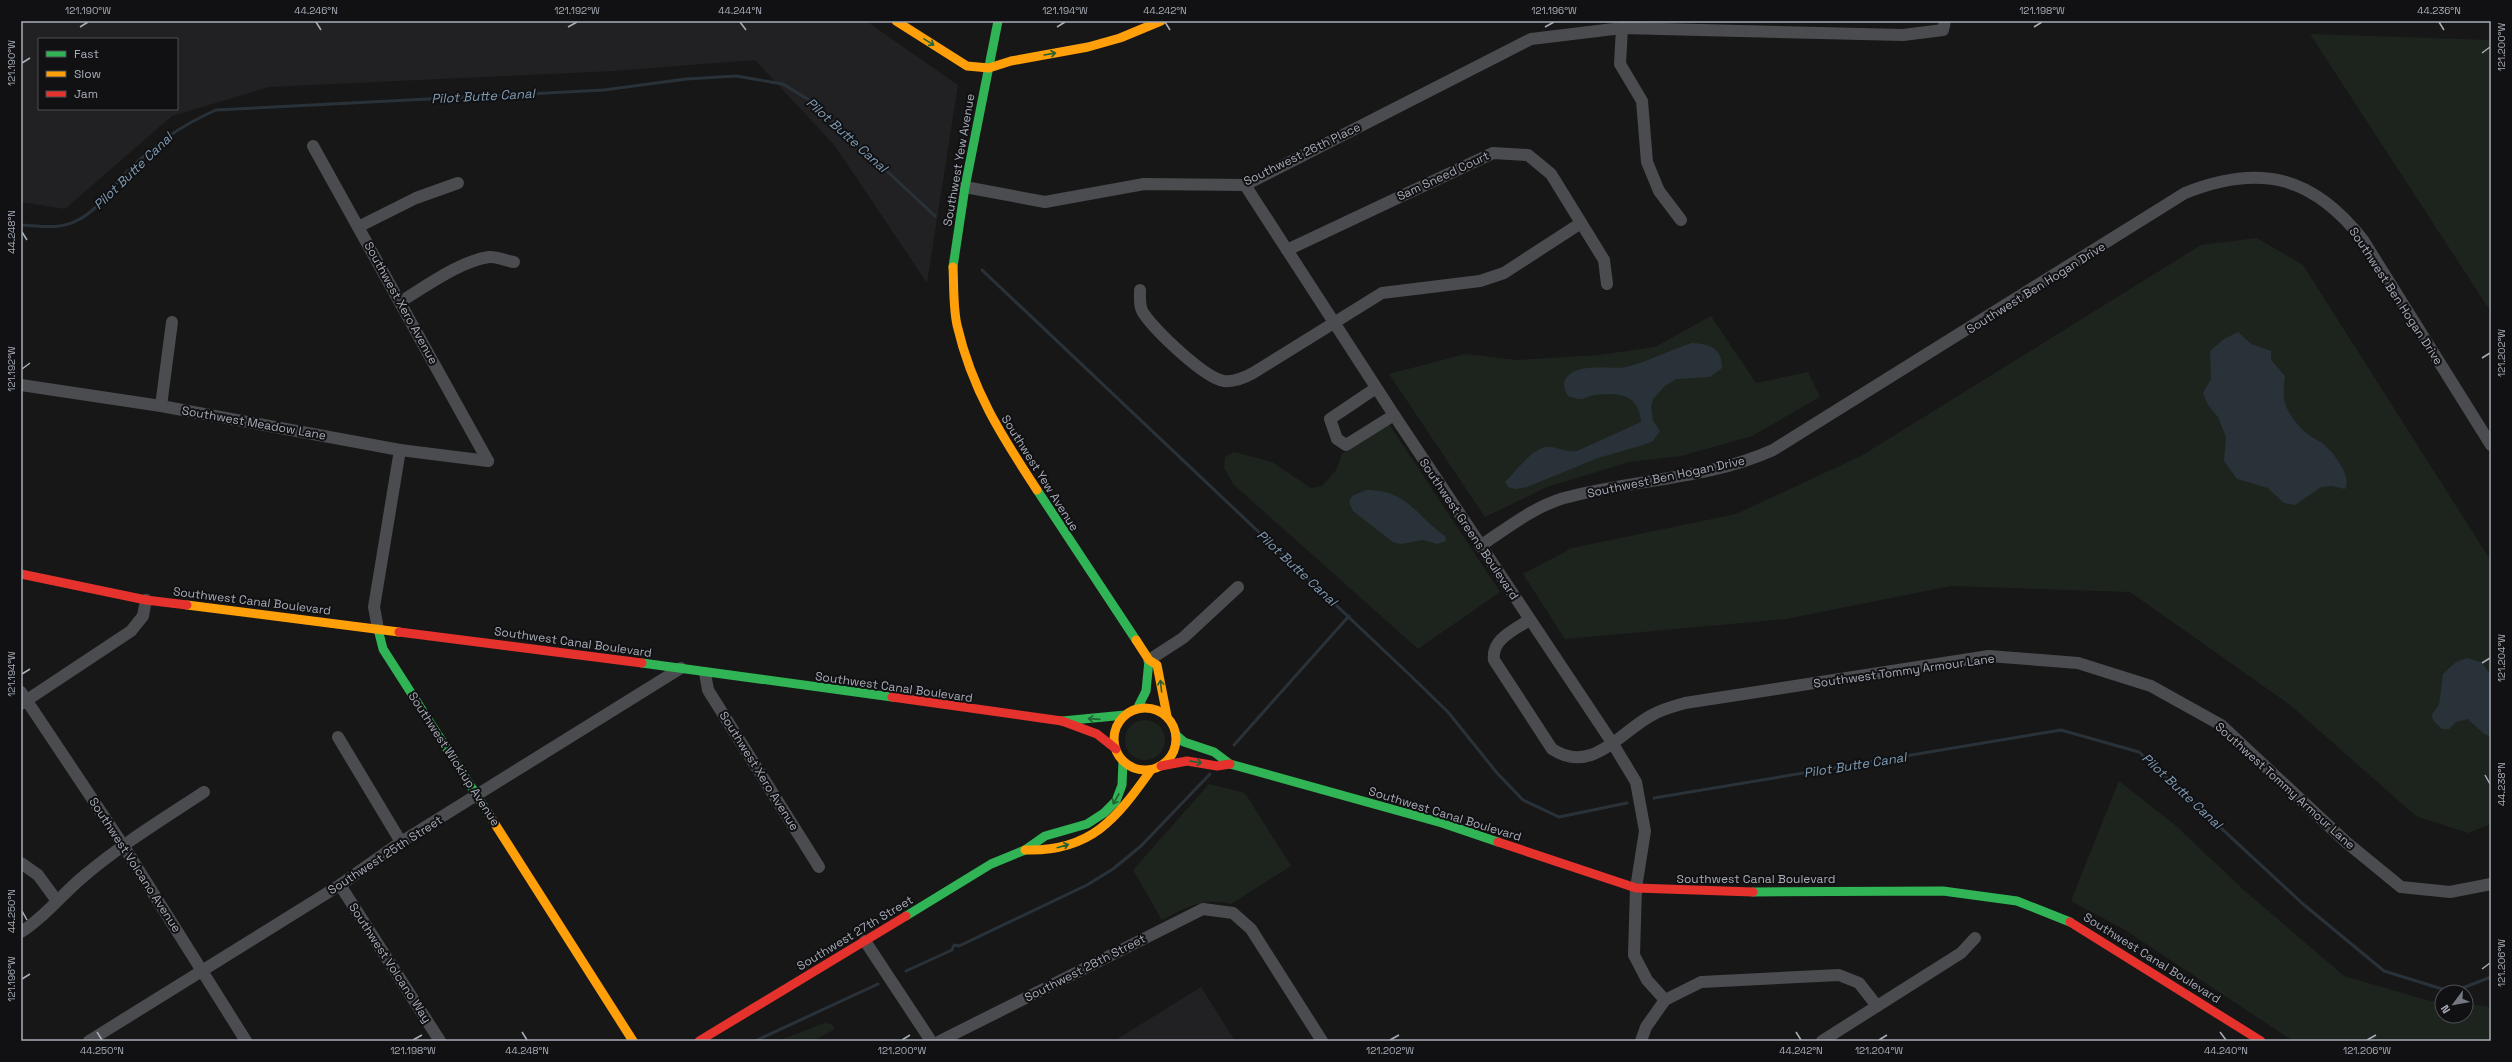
<svg xmlns="http://www.w3.org/2000/svg" width="2512" height="1062" font-family="'Space Grotesk',sans-serif">
<style>
.built{fill:#212123;fill-rule:evenodd}
.green{fill:#1d241e}
.water{fill:#2a3239}
.lines{fill:none;stroke-linecap:round;stroke-linejoin:round}
.stream{stroke:#2a3239;stroke-width:3}
.street{stroke:#4b4c50;stroke-width:12}
.fast{stroke:#30b455;stroke-width:9}
.slow{stroke:#ff9f0a;stroke-width:9}
.jam{stroke:#e5322d;stroke-width:9}
.oneway{stroke:#206234}
.ticks{fill:none;stroke:#a8adb8;stroke-width:1.5}
.labels{text-anchor:middle;dominant-baseline:central;stroke-width:4;stroke-linejoin:round;paint-order:stroke}
.street-label{font-size:12px;fill:#a8adb8;stroke:#111113}
.water-label{font-size:13px;font-style:italic;fill:#7f9bb3;stroke:#111113}
.neatline{fill:none;stroke:#a8adb8;stroke-width:1.5}
.ticks-label{font-size:10px;text-anchor:middle;fill:#a8adb8}
</style>
<rect width="100%" height="100%" fill="#171717"/>
<g class="built">
<path d="M21,21H866L958,85L927,283L835,146L755,60L613,71L269,87L172,116L65,209L21,202ZM39,39H177V109H39Z"/>
<polygon points="1201,987 1235,1041 1114,1041"/>
</g>
<g class="green">
<polygon points="2310,34 2491,40 2491,312"/>
<polygon points="2257,238 2303,265 2491,561 2491,824 2468,833 2416,816 2290,705 2130,592 1951,586 1786,619 1565,639 1523,574 1572,548 1736,514 1861,456 2201,245"/>
<polygon points="1711,316 1756,383 1808,372 1820,397 1752,436 1681,456 1629,462 1547,487 1485,517 1389,374 1465,354 1517,360 1599,355 1655,347"/>
<polygon points="1389,424 1500,592 1418,649 1233,484 1224,468 1225,457 1234,452 1272,462 1311,488 1322,486 1336,470 1342,454"/>
<circle cx="1145" cy="740" r="20"/>
<polygon points="2119,781 2175,825 2245,891 2344,976 2430,1001 2442,1002 2442,1016 2466,1016 2466,1004 2487,1006 2491,1010 2491,1041 2293,1041 2125,930 2071,901"/>
<path d="M1209,784L1245,793L1291,866L1231,904C1204,897 1186,907 1162,920L1133,870Z"/>
<polygon points="824,1023 832,1024 835,1029 813,1041 778,1041"/>
</g>
<g class="water">
<path d="M2238,332L2251,344L2271,351V360L2285,376C2284,385 2282,397 2286,406C2290,416 2297,424 2304,431C2309,436 2316,439 2322,443C2332,450 2353,477 2345,489L2332,486L2321,487L2295,505L2284,503L2268,488L2237,479L2224,461L2226,437L2218,417L2208,405L2203,393L2211,379L2210,351L2224,339Z"/>
<path d="M1692,343C1710,344 1722,348 1722,368L1710,377L1676,379L1665,386L1653,399L1651,407L1653,421L1660,431L1653,441L1643,445L1598,458L1527,487L1515,489L1508,487L1505,482C1517,471 1534,444 1552,447C1562,449 1567,452 1577,451L1641,422C1639,394 1619,392 1595,395C1590,395 1585,399 1580,399C1577,399 1572,397 1568,396C1564,389 1561,381 1569,375C1583,363 1609,370 1626,367C1645,363 1672,349 1692,343Z"/>
<path d="M1366,490C1408,490 1416,516 1445,536L1446,541L1437,544L1423,540L1401,544L1393,542L1353,511L1349,502L1352,496Z"/>
<polygon points="2467,658 2481,662 2491,675 2491,737 2484,734 2468,719 2456,722 2449,729 2442,729 2433,720 2432,714 2439,705 2443,674 2456,662"/>
</g>
<g class="lines">
<g class="stream">
<path d="M21,225C41,226 60,230 78,220C98,210 111,189 126,173C155,144 178,127 216,110L604,90L686,79L736,76L783,84L814,103L935,216"/>
<polyline points="982,270 1413,678 1448,712 1497,773 1523,800 1559,817 1627,803"/>
<polyline points="1234,745 1349,616"/>
<polyline points="1654,798 2061,730 2139,752 2303,904 2384,971 2452,992 2491,977"/>
<polyline points="906,971 952,950 954,945 959,946 1087,885 1113,869 1141,846 1210,774"/>
<polyline points="755,1041 878,984"/>
</g>
<g class="street">
<polyline points="313,146 488,461"/>
<polyline points="1245,185 1394,415 1613,744 1636,782 1645,831 1636,888 1634,955 1647,980 1665,1000"/>
<polyline points="965,187 1045,202 1144,184 1245,185 1531,39 1622,28"/>
<polyline points="1681,220 1659,191 1647,162 1642,101 1620,64 1622,28 1903,35 1943,30 1945,21"/>
<polyline points="358,227 416,198 458,183"/>
<polyline points="1287,250 1493,153 1528,155 1551,174 1604,260 1607,284"/>
<path d="M1140,290C1140,298 1139,308 1144,314C1156,331 1204,378 1224,381C1234,382 1244,378 1253,373L1382,293L1480,281L1504,273L1581,223"/>
<path d="M400,302C425,287 460,261 489,257C496,256 506,261 514,262"/>
<polyline points="21,385 161,406 400,450 488,461"/>
<polyline points="1376,388 1330,419 1337,439 1346,445 1394,415"/>
<polyline points="161,406 172,322"/>
<path d="M1480,546C1506,529 1533,507 1564,498C1633,479 1707,480 1773,450L2185,193C2260,163 2313,176 2363,240L2491,445"/>
<path d="M1529,620C1515,630 1491,639 1494,660L1552,749C1593,776 1621,730 1654,714C1663,709 1675,706 1685,703L1989,656L2078,663L2151,686L2221,725L2346,842L2401,887L2450,892L2491,884"/>
<polyline points="378,629 374,607 400,450"/>
<polyline points="1149,660 1183,638 1238,587"/>
<polyline points="705,673 708,690 819,867"/>
<polyline points="21,692 123,845 246,1041"/>
<polyline points="21,704 131,631 143,616 146,600"/>
<polyline points="338,737 401,842"/>
<polyline points="21,863 38,875 57,901"/>
<polyline points="340,885 440,1041"/>
<path d="M21,932C45,917 62,894 84,876C122,844 163,819 204,792"/>
<polyline points="865,941 931,1041"/>
<polyline points="89,1041 340,885 401,842 681,668"/>
<polyline points="940,1041 1203,909 1233,913 1251,929 1322,1041"/>
<polyline points="1641,1041 1646,1027 1665,1000 1701,982 1839,975 1859,983 1877,1006"/>
<polyline points="1822,1041 1961,953 1975,938"/>
</g>
<g class="fast">
<polyline points="953,267 965,187 998,21"/>
<polyline points="1037,490 1136,640"/>
<polyline points="378,629 383,649 488,813"/>
<polyline points="642,663 892,697"/>
<polyline points="1137,709 1146,691 1149,660"/>
<polyline points="1062,721 1125,715"/>
<polyline points="1176,735 1184,742 1214,752 1230,764 1442,823 1498,842"/>
<polyline points="1753,892 1943,891 2017,901 2070,922"/>
<polyline points="906,916 991,864 1025,850 1045,836 1087,824 1104,813 1116,801 1122,785 1123,761"/>
</g>
<g class="slow">
<polyline points="896,21 967,66 989,68 1011,61 1088,47 1120,38 1161,21"/>
<path d="M953,267C954,286 953,307 957,325C972,390 1001,435 1037,490"/>
<polyline points="187,605 399,632"/>
<polyline points="1136,640 1149,660 1157,665 1167,716"/>
<circle cx="1145" cy="739" r="31"/>
<polyline points="488,813 633,1041"/>
<path d="M1025,850C1091,852 1116,819 1151,770"/>
</g>
<g class="jam">
<polyline points="21,574 146,600 187,605"/>
<polyline points="399,632 642,663"/>
<polyline points="892,697 1062,721 1097,734 1116,749"/>
<polyline points="1161,766 1187,761 1217,766 1230,764"/>
<polyline points="1498,842 1636,888 1753,892"/>
<polyline points="2070,922 2261,1041"/>
<polyline points="699,1041 906,916"/>
</g>
</g>
<defs><path id="oneway-shaft" d="M-6 0H5M1.5-3L5.5 0L1.5 3" fill="none" stroke-width="1.6" stroke-linecap="round" stroke-linejoin="round"/></defs>
<g class="oneway">
<use href="#oneway-shaft" transform="translate(929 42) rotate(32)"/>
<use href="#oneway-shaft" transform="translate(1050 54) rotate(-10)"/>
<use href="#oneway-shaft" transform="translate(1161 686) rotate(-96)"/>
<use href="#oneway-shaft" transform="translate(1094 719) rotate(-176)"/>
<use href="#oneway-shaft" transform="translate(1196 762) rotate(8)"/>
<use href="#oneway-shaft" transform="translate(1116 799) rotate(119)"/>
<use href="#oneway-shaft" transform="translate(1063 846) rotate(-16)"/>
</g>
<path class="ticks" d="M316,22L321,30M740,22L746,30M1165,22L1170,30M2439,22L2444,30M80,27L88,22M568,27L577,22M1057,27L1065,22M1545,27L1554,22M2034,27L2042,22M2482,53L2490,47M22,63L30,58M22,232L27,240M2482,358L2490,353M22,369L30,363M2482,663L2490,658M22,674L30,669M2485,775L2490,784M22,911L27,920M2482,969L2490,963M22,979L30,974M97,1032L102,1040M522,1032L527,1040M1796,1032L1801,1040M2220,1032L2226,1040M413,1040L422,1035M902,1040L910,1035M1390,1040L1399,1035M1879,1040L1887,1035M2367,1040L2376,1035"/>
<g class="labels">
<g class="street-label">
<text transform="translate(1302 154) rotate(-26)">Southwest 26th Place</text>
<text transform="translate(959 160) rotate(-80)">Southwest Yew Avenue</text>
<text transform="translate(1443 176) rotate(-25)">Sam Sneed Court</text>
<text transform="translate(2036 288) rotate(-32)">Southwest Ben Hogan Drive</text>
<text transform="translate(2396 296) rotate(57)">Southwest Ben Hogan Drive</text>
<text transform="translate(401 303) rotate(61)">Southwest Xero Avenue</text>
<text transform="translate(254 423) rotate(10)">Southwest Meadow Lane</text>
<text transform="translate(1040 473) rotate(58)">Southwest Yew Avenue</text>
<text transform="translate(1666 477) rotate(-12)">Southwest Ben Hogan Drive</text>
<text transform="translate(1469 529) rotate(56)">Southwest Greens Boulevard</text>
<text transform="translate(252 601) rotate(7)">Southwest Canal Boulevard</text>
<text transform="translate(573 642) rotate(8)">Southwest Canal Boulevard</text>
<text transform="translate(1904 671) rotate(-8)">Southwest Tommy Armour Lane</text>
<text transform="translate(894 687) rotate(8)">Southwest Canal Boulevard</text>
<text transform="translate(454 759) rotate(57)">Southwest Wickiup Avenue</text>
<text transform="translate(759 771) rotate(58)">Southwest Xero Avenue</text>
<text transform="translate(2285 786) rotate(42)">Southwest Tommy Armour Lane</text>
<text transform="translate(1445 814) rotate(17)">Southwest Canal Boulevard</text>
<text transform="translate(385 855) rotate(-33)">Southwest 25th Street</text>
<text transform="translate(135 865) rotate(57)">Southwest Volcano Avenue</text>
<text x="1756" y="879">Southwest Canal Boulevard</text>
<text transform="translate(855 933) rotate(-31)">Southwest 27th Street</text>
<text transform="translate(2152 958) rotate(32)">Southwest Canal Boulevard</text>
<text transform="translate(390 963) rotate(57)">Southwest Volcano Way</text>
<text transform="translate(1085 968) rotate(-27)">Southwest 28th Street</text>
</g>
<g class="water-label">
<text transform="translate(483 96) rotate(-3)">Pilot Butte Canal</text>
<text transform="translate(847 135) rotate(42)">Pilot Butte Canal</text>
<text transform="translate(133 171) rotate(-44)">Pilot Butte Canal</text>
<text transform="translate(1297 568) rotate(43)">Pilot Butte Canal</text>
<text transform="translate(1855 765) rotate(-9)">Pilot Butte Canal</text>
<text transform="translate(2182 791) rotate(43)">Pilot Butte Canal</text>
</g>
</g>
<rect width="2512" height="1062" fill="none" stroke="#111113" stroke-width="44"/>
<rect x="38" y="38" width="140" height="72" fill="#111113" stroke="#4d4f55"/>
<rect x="46" y="51" width="20" height="6" fill="#30b455" stroke="#4d4f55"/>
<text x="74" y="58" font-size="12" fill="#a8adb8">Fast</text>
<rect x="46" y="71" width="20" height="6" fill="#ff9f0a" stroke="#4d4f55"/>
<text x="74" y="78" font-size="12" fill="#a8adb8">Slow</text>
<rect x="46" y="91" width="20" height="6" fill="#e5322d" stroke="#4d4f55"/>
<text x="74" y="98" font-size="12" fill="#a8adb8">Jam</text>
<g transform="translate(2454 1004) rotate(238)"><circle r="19" fill="#111113" stroke="#4d4f55"/>
<path d="M0-3L7 15L0 10L-7 15Z" fill="#757880"/>
<text y="-6" font-size="11" font-weight="bold" text-anchor="middle" fill="#a8adb8">N</text>
</g>
<rect x="22" y="22" width="2468" height="1018" class="neatline"/>
<g class="ticks-label">
<text x="88" y="14">121.190°W</text>
<text x="316" y="14">44.246°N</text>
<text x="577" y="14">121.192°W</text>
<text x="740" y="14">44.244°N</text>
<text x="1065" y="14">121.194°W</text>
<text x="1165" y="14">44.242°N</text>
<text x="1554" y="14">121.196°W</text>
<text x="2042" y="14">121.198°W</text>
<text x="2439" y="14">44.236°N</text>
<text transform="translate(2501 47) rotate(-90)" y="4">121.200°W</text>
<text transform="translate(11 63) rotate(-90)" y="4">121.190°W</text>
<text transform="translate(11 232) rotate(-90)" y="4">44.248°N</text>
<text transform="translate(2501 353) rotate(-90)" y="4">121.202°W</text>
<text transform="translate(11 369) rotate(-90)" y="4">121.192°W</text>
<text transform="translate(2501 658) rotate(-90)" y="4">121.204°W</text>
<text transform="translate(11 674) rotate(-90)" y="4">121.194°W</text>
<text transform="translate(2501 784) rotate(-90)" y="4">44.238°N</text>
<text transform="translate(11 911) rotate(-90)" y="4">44.250°N</text>
<text transform="translate(2501 963) rotate(-90)" y="4">121.206°W</text>
<text transform="translate(11 979) rotate(-90)" y="4">121.196°W</text>
<text x="102" y="1054">44.250°N</text>
<text x="413" y="1054">121.198°W</text>
<text x="527" y="1054">44.248°N</text>
<text x="902" y="1054">121.200°W</text>
<text x="1390" y="1054">121.202°W</text>
<text x="1801" y="1054">44.242°N</text>
<text x="1879" y="1054">121.204°W</text>
<text x="2226" y="1054">44.240°N</text>
<text x="2367" y="1054">121.206°W</text>
</g>
</svg>
